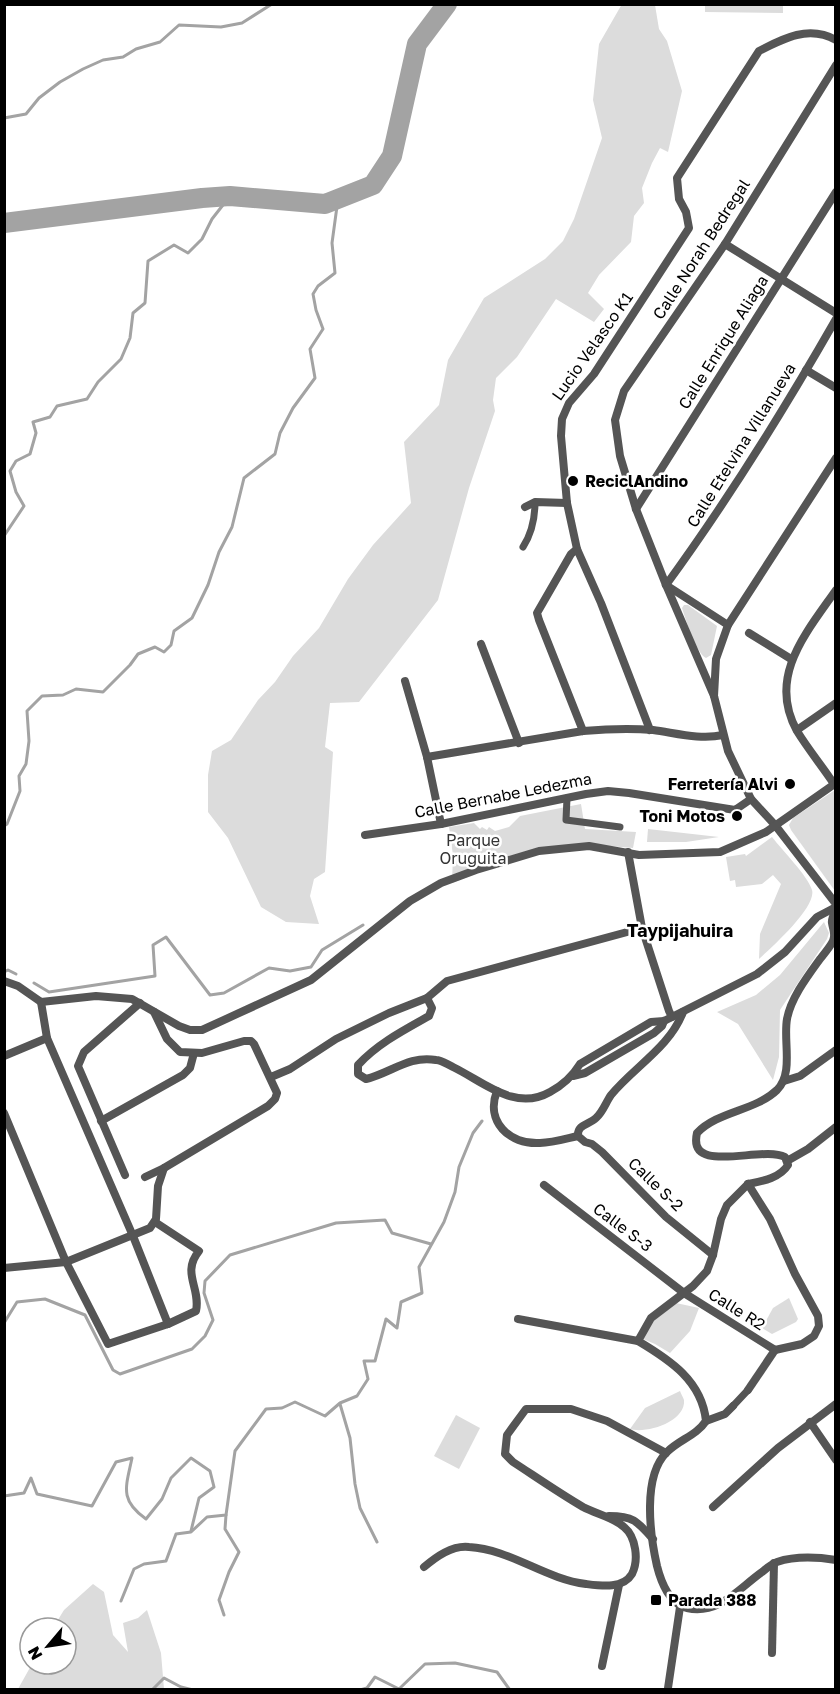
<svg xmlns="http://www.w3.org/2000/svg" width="840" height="1694" font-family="'Golos Text',sans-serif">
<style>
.green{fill:#dcdcdc}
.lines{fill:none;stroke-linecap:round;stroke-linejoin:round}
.stream{stroke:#a3a3a3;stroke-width:3}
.river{stroke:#a3a3a3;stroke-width:20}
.pedestrian{stroke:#555;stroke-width:7}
.minor{stroke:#555;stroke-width:8}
.poi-dot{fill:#000;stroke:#fff;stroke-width:2}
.labels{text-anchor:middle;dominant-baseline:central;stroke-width:5;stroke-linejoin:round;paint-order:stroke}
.street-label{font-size:16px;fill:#000;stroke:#fff}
.poi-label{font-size:16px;font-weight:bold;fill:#000;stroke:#fff;text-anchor:start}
.park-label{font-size:16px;fill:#333;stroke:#fff}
.neighbourhood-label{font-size:18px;font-weight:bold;fill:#000;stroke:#fff}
</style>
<rect width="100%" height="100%" fill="#fff"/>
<g class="green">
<polygon points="622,4 655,5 659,29 667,41 682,91 668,152 660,148 652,163 642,188 644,203 634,216 631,242 599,275 588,293 604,309 594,322 556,299 517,357 496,378 493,400 495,411 469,488 438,600 359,702 330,703 325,747 333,752 325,872 314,879 310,896 319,924 286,922 261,907 228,838 208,812 208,775 212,751 231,740 258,700 275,682 293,656 319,628 348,579 373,545 411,503 404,442 439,405 448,360 484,298 545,259 563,241 574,219 602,138 593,100 599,44"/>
<polygon points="705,5 783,5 783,13 705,12"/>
<path d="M684,605H688L717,626L711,655L706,658C696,653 686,620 682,608Z"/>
<polygon points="835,790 835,891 791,830 789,825 793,818"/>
<polygon points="581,804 585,829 636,832 633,848 584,844 522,856 452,883 453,855 449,827 474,823 480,829 482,827 487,830 489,827 495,831 509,827 520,816"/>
<polygon points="648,829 719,837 686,842 647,842"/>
<path d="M772,837C782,850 808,876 812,890C817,907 771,948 759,959L760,934L781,884L773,875L762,884L736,887L735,880L730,881L726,857L745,854L746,856Z"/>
<polygon points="824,922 829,933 827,939 780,1010 779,1057 773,1080 738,1024 717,1012 756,995 780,975"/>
<polygon points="789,1298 798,1319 796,1322 772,1334 762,1328 773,1308"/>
<polygon points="676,1303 699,1308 690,1331 670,1353 655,1344 643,1339 646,1327"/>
<path d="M680,1391C681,1394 683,1397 684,1400C686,1422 646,1434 630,1429L645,1408Z"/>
<polygon points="456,1415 480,1428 459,1469 434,1456"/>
<polygon points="93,1584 104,1592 113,1635 128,1652 123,1623 138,1618 147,1610 161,1653 164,1689 18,1689 32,1664 66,1664 66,1628 53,1628 64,1610"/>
</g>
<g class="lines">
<g class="stream">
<polyline points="4,118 26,114 39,98 60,82 83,69 103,60 123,57 136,49 160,42 179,25 221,27 242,23 272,4"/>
<polyline points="4,536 24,506 16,492 10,471 16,461 30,454 36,433 33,422 50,417 57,406 87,399 98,382 121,359 130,338 133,313 145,303 148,261 174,245 188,253 202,239 212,219 230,196"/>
<polyline points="4,826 7,824 20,791 19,776 26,764 29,741 27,711 42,696 63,695 76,689 103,692 130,665 138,654 155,647 164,652 171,645 174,631 192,618 208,585 219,552 232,527 244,478 275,454 280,433 293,408 315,378 310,349 323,329 316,310 313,294 318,286 335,273 332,243 338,199"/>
<polyline points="4,972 8,970 16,974"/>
<polyline points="34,983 49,992 155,976 153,945 166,937 210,995 224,993 269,968 290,971 311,967 322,950 363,925"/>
<polyline points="4,1323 17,1302 45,1299 85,1315 113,1370 120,1374 192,1349 205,1336 213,1320 204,1293 205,1281 230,1255 336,1223 385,1220 392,1233 431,1244"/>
<polyline points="340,1404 350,1438 355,1484 360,1508 377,1542"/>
<path d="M4,1496L24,1493L31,1478L37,1494L92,1506L116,1462L132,1458C126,1487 119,1500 146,1519L162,1499L171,1478L191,1458L210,1471L214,1487L199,1498L191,1531"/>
<polyline points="121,1601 134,1569 144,1564 166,1561 176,1534 191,1532 207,1517 226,1515 235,1451 266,1409 282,1408 295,1402 325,1416 340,1403 357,1396 368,1379 364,1361 375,1361 386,1319 397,1328 401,1302 422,1293 419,1267 444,1222 455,1192 459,1167 473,1133 482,1121"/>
<polyline points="224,1615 219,1600 229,1572 239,1552 225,1529 226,1515"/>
<polyline points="152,1690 164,1678 181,1687 193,1690"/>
<polyline points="360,1690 367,1688 375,1677 399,1689 425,1664 455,1663 497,1672 510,1690"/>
</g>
<polyline class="river" points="4,223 202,198 230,196 325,204 373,185 392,156 417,44 447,4"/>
<g class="pedestrian">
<path d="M523,547C532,533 535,519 535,502"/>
<polyline points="567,798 566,820 620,827"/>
<polyline points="733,1406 748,1390"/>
</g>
<g class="minor">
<polyline points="725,244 836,313"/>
<polyline points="806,370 836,388"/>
<polyline points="836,458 728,625 716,659 714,696 728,751 751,799 775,825 836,904"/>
<polyline points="525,507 535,502 567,503"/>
<polyline points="636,509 836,192"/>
<polyline points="577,549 571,554 537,613 539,620 583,731"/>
<path d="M666,585C728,500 784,410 836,319"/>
<polyline points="666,585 728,625"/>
<polyline points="749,633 791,659"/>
<polyline points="481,644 519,743"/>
<polyline points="405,681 427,757 441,824"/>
<polyline points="714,696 666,585 636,509 620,456 615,420 624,391 725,244 836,65"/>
<path d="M650,730L601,603L577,549L567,503L561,436L562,419L569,403L594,374L689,228L686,212L679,199L677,178L759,51C784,38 809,25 836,40"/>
<polyline points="797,730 836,703"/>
<path d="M427,757L583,731C606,729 630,728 653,730C676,733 700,740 723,735"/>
<path d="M834,784C822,766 808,749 797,731C767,677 806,633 836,590"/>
<polyline points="365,835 441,824 586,794 608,791 629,793 735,810 751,799"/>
<polyline points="628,852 642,928 669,1011 672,1017"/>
<polyline points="4,981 18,986 41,1002 96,996 132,999 179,1026 190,1030 202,1030 311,980 410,901 441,883 476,870 539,851 589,846 639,855 720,852 766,832 836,783"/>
<path d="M427,998L432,1008L429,1016C404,1030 377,1044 358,1065V1074L366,1079C391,1073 409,1055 436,1060C442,1060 448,1065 453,1067C484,1082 515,1112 550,1092C563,1085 572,1077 580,1064L651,1022L664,1021L757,974L785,952L817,917L836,907"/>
<polyline points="41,1002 47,1038 133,1236 168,1324"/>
<polyline points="4,1056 47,1038"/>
<polyline points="573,1076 585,1073 654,1033 662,1026 664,1021"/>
<polyline points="271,1077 290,1069 336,1039 389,1013 427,998 447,981 642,928"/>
<polyline points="784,1081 800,1076 836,1050"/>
<path d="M497,1091C485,1121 509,1145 540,1143C552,1143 565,1139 578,1136"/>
<path d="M4,1113L66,1262L108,1344L168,1324L196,1311C201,1288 181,1273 199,1251L155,1222"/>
<polyline points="101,1121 183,1075 190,1068 194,1053"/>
<polyline points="578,1136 585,1142 592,1144 602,1152 666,1217 713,1255"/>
<path d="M578,1136C577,1124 589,1125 596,1118C603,1112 606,1102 611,1095C634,1067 670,1047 683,1012"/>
<polyline points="787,1161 808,1149 836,1127"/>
<polyline points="125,1175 78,1066 84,1052 140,1003"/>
<polyline points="145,1177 164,1168 268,1106 275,1099 277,1093 254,1044 251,1041 244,1041 202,1053 180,1052 167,1039 154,1012"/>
<path d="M748,1184L727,1205L721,1219L713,1255L707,1271L693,1286L651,1318L638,1341C670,1360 702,1381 706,1421C696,1436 680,1439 667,1452C642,1476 650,1535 657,1566C661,1582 670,1605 687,1608C719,1615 738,1589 762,1572C766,1569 771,1564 777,1562C795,1556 817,1557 836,1560"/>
<path d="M748,1184C763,1181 780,1178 788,1165L785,1157C762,1145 687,1176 697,1133C718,1111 755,1111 777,1090C794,1073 783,1041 787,1019C791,998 807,977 820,959C824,954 830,947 833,941C836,934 833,930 832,923C831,919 834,914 836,910"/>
<polyline points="748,1184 770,1219 795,1274 818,1316 819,1326 814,1336 802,1344 775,1350"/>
<polyline points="544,1185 684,1293 775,1350"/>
<polyline points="4,1268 66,1262 150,1228 156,1219 158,1186 164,1168"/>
<polyline points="518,1319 638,1341"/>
<polyline points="748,1390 775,1350"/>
<polyline points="706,1421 725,1414 733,1406"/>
<polyline points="810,1422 836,1460"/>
<polyline points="713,1507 778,1448 836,1404"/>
<path d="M609,1516C633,1516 637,1521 653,1539"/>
<path d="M424,1567C436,1557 452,1545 469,1547C510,1549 545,1579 586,1584C602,1586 623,1589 632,1574C639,1560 636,1537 624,1527C613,1517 596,1514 583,1507C559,1493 536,1477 513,1462L505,1454L507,1435L526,1409H571L607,1421L666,1453"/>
<polyline points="772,1653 774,1563"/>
<polyline points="602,1666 619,1585"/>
<polyline points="668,1688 680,1607"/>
</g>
</g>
<g class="poi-dot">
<circle cx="573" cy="481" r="6"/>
<circle cx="790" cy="784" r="6"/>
<circle cx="737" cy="816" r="6"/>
<rect x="650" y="1594" width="12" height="12" rx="3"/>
</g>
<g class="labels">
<g class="street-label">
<text transform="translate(701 249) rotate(-57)">Calle Norah Bedregal</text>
<text transform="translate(723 342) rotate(-58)">Calle Enrique Aliaga</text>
<text transform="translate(592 346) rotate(-55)">Lucio Velasco K1</text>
<text transform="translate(741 445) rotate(-58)">Calle Etelvina Villanueva</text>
<text transform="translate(503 795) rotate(-11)">Calle Bernabe Ledezma</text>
<text transform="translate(656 1184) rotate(44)">Calle S-2</text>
<text transform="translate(623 1227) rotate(37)">Calle S-3</text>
<text transform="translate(737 1309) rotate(32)">Calle R2</text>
</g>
<g class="poi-label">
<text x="585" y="481">ReciclAndino</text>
<text x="778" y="784" text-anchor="end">Ferretería Alvi</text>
<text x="725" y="816" text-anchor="end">Toni Motos</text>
<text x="668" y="1600">Parada 388</text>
</g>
<g class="park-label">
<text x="473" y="840">Parque<tspan x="473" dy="18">Oruguita</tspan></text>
</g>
<g class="neighbourhood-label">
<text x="680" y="930">Taypijahuira</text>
</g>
</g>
<rect width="840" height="1694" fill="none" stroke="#000000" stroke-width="12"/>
<g transform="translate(48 1646) rotate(241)"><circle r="28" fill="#ffffff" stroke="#999999" stroke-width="1.5"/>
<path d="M0-4.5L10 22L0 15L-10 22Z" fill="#000000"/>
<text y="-9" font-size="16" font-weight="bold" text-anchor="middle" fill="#000000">N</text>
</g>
</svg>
